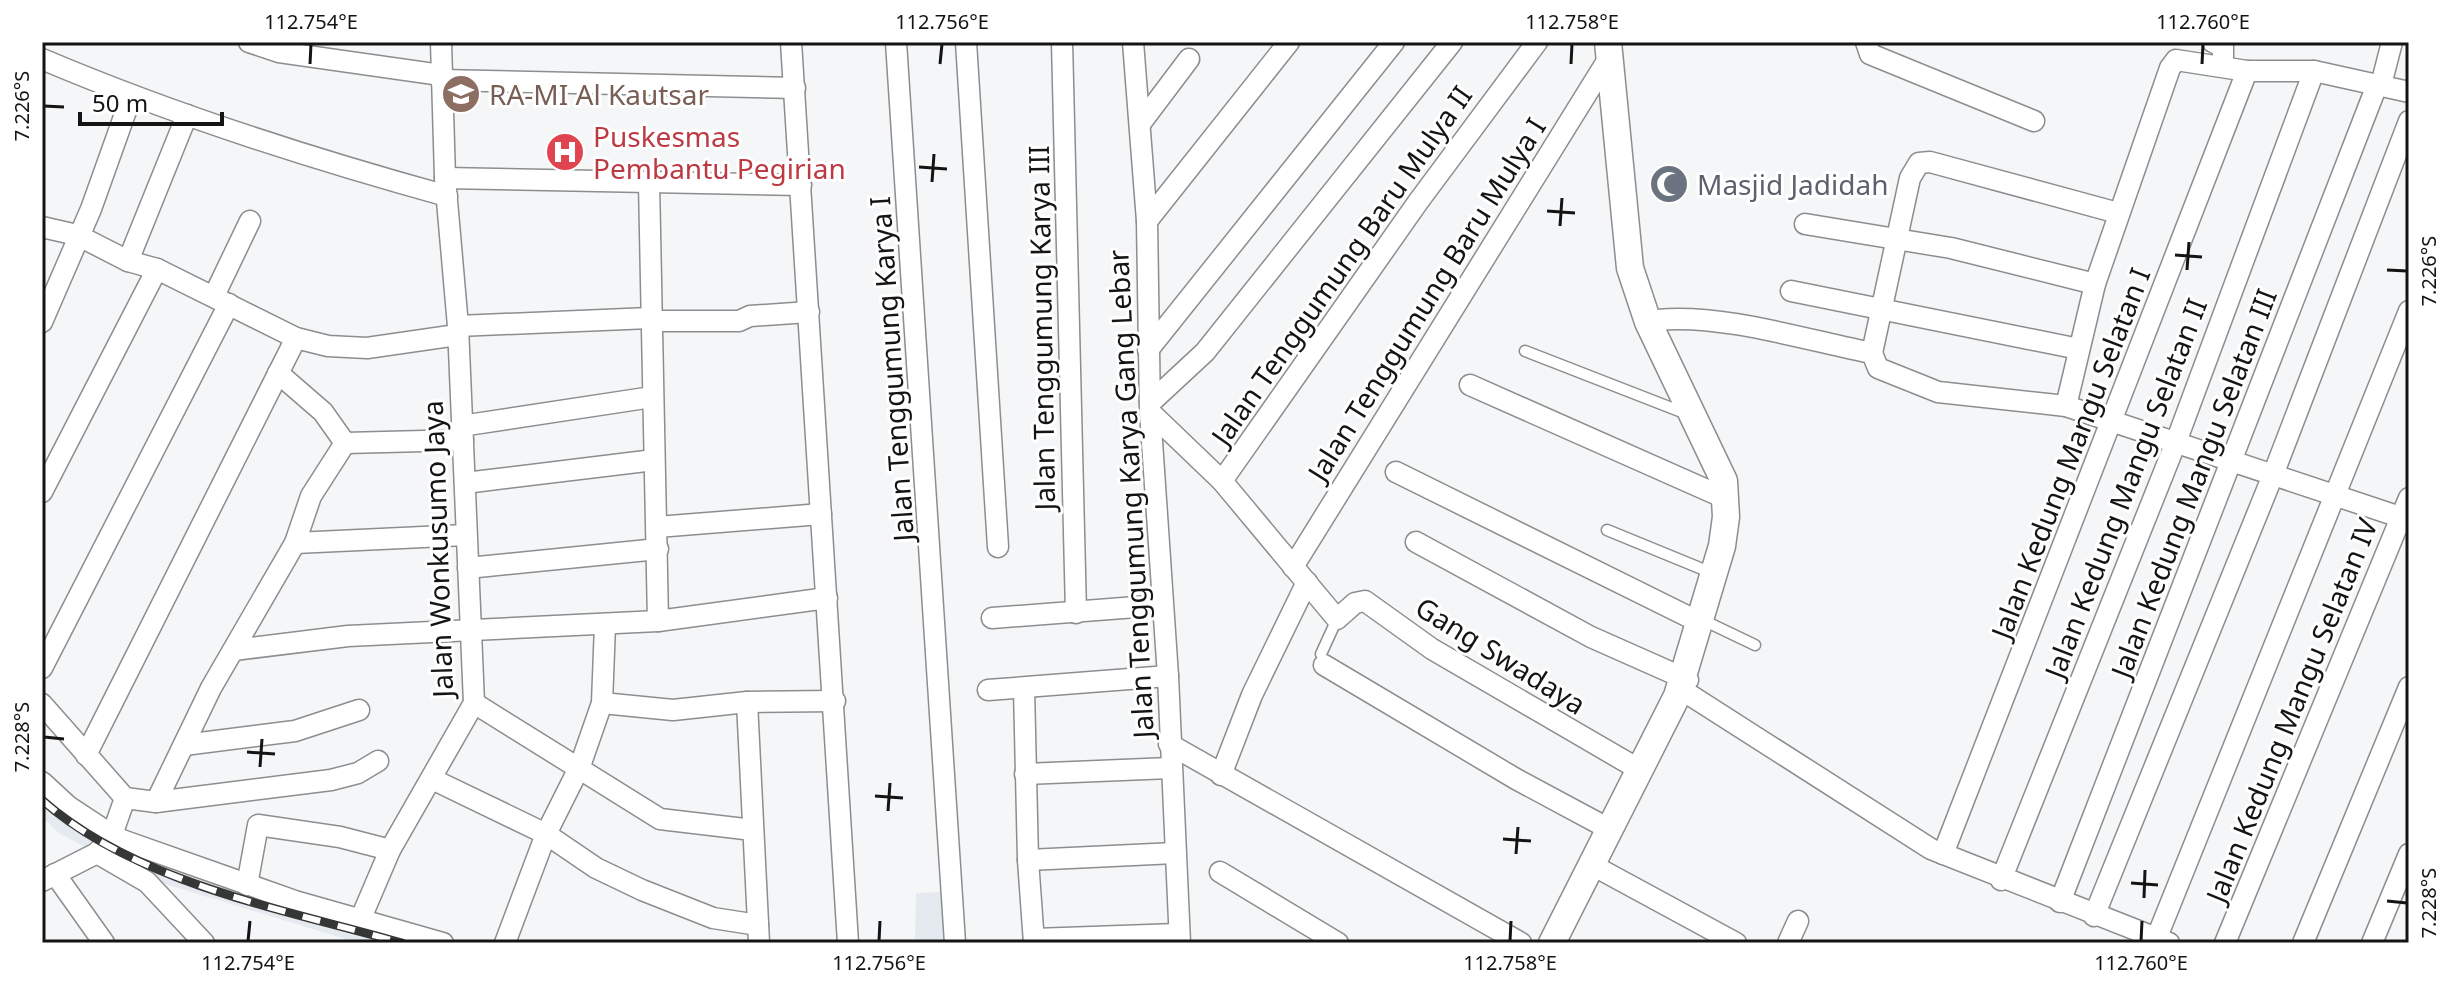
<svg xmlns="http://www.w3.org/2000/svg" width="2451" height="985" font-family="'Noto Sans',sans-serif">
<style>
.built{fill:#e5e9f0}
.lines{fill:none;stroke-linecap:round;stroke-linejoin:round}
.service-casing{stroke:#8c8d8e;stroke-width:13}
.minor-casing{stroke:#8c8d8e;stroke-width:23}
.tertiary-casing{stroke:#8c8d8e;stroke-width:29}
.service{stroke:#fff;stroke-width:10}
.minor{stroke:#fff;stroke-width:20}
.tertiary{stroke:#fff;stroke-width:26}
.rail-casing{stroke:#353636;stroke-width:9}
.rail{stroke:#fff;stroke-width:6;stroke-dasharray:18;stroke-linecap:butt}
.ticks{fill:none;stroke:#141414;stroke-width:3}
.labels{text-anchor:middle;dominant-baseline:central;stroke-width:6;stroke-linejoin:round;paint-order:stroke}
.education-label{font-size:28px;fill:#785e54;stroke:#fff;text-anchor:start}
.health-label{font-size:28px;fill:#be3a42;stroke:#fff;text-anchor:start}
.worship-label{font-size:28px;fill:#5b616d;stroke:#fff;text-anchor:start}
.street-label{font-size:28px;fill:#141414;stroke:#fff}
.neatline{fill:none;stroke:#141414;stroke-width:3}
.ticks-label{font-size:20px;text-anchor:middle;fill:#141414}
</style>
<rect width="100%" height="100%" fill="#f5f6f7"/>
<g class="built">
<polygon points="42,783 82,817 439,943 358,943 146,878 60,834 42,817"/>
<polygon points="940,892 947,943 915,943 916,893"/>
</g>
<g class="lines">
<defs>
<g id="service">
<polyline points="1525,351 1687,414"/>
<polyline points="1607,530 1712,573"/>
<polyline points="1709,623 1755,645"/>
<polyline points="1321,654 1337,619"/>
</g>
<g id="minor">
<polyline points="249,42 279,52 441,75"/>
<polyline points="791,42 848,943"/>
<polyline points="896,42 955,943"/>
<polyline points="966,42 998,547"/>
<polyline points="1062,42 1076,613"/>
<polyline points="1133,42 1147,221 1150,412 1168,676 1180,943"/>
<polyline points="1866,42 1870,54 2034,121"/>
<polyline points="2213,42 2223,47 2223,66"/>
<path d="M42,59C174,115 309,158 447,196"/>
<polyline points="441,80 795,88"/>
<polyline points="2381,85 2392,42"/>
<polyline points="1140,124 1189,59"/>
<polyline points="445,178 801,185"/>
<polyline points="649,183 658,621"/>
<polyline points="1147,221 1289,42"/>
<polyline points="1805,224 1951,248 2095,284"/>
<polyline points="42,227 77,235 128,261 157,269 296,338 328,346 367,348 457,335"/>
<polyline points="128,261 187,115"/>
<polyline points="1791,291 2079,349"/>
<polyline points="214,296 250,221"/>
<path d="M1658,320C1720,313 1810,341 1872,353"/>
<polyline points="42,322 91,209 131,97"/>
<polyline points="458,326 650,318 655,321 739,321 750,316 809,312"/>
<polyline points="1148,350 1394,42"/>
<polyline points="1872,353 1878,368 1938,392 2066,406 2409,520"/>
<polyline points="1872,353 1910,178 1919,163 1930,162 2118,213"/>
<polyline points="278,373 323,412 345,443 311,496 295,543 211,688 156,802 331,780 358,773 378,761"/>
<polyline points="1470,385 1727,499"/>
<polyline points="1150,403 1205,352 1452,42"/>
<polyline points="2066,406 2095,284 2170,68 2176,60 2247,71 2314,71 2409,92"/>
<polyline points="1150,412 1222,481 1418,202 1537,42"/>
<polyline points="461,426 652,397"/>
<polyline points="345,443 463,440"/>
<polyline points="1396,472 1699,622"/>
<polyline points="1222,481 1337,619 1355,603 1365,601 1432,649 1640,770"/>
<polyline points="465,483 654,460"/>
<polyline points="42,492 157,269"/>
<polyline points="657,527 821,514"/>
<polyline points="1416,542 1591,637 1688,680"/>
<polyline points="295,543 466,535"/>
<polyline points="1293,567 1607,61"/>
<polyline points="468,568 658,549"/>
<polyline points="992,618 1162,605"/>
<polyline points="234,650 348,636 658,621 827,598"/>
<polyline points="1324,665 1516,779 1611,830"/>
<polyline points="42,668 229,304"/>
<polyline points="1679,688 1931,849 2169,943"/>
<polyline points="1024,689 1028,860 1034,943"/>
<polyline points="988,690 1168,676"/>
<polyline points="747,702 759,943"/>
<polyline points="474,703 660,819 753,830"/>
<polyline points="602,703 673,710 747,702 835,701"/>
<polyline points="42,704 125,798 156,802"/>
<polyline points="1169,744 1521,943"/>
<polyline points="184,745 295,731 359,710"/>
<polyline points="86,755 296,338"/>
<polyline points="1025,774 1170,768"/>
<polyline points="1221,775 1252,695 1307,582"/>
<polyline points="432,779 546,834 596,868 642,890 713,918 758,925"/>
<polyline points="42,782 68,806 112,835 97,853 42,881"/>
<polyline points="125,798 112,835 122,840 295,901 443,943"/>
<polyline points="97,853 147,882 204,943"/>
<polyline points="1943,854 2247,71"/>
<polyline points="1028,860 1175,853"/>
<polyline points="1594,866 1736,943"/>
<polyline points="1220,872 1338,943"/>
<polyline points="55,874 104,943"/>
<polyline points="2001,880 2176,442 2314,71"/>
<polyline points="247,885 258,825 340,837 390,850"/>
<polyline points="2060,902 2377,85"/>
<polyline points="2094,916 2273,475 2409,121"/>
<polyline points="361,918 390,850 474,703 458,326 445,178 441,42"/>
<polyline points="2157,937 2409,311"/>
<polyline points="1034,939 1178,934"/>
<polyline points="505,943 546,834 580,766 602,703 605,625"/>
<polyline points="1788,943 1798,921"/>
<polyline points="2225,943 2409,498"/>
<polyline points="2303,943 2409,687"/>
<polyline points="2372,943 2409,854"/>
</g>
<polyline id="tertiary" points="1552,943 1677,696 1722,546 1726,517 1724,481 1648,322 1630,268 1608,42"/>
</defs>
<use href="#service" class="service-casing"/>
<use href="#minor" class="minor-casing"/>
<use href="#tertiary" class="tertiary-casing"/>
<use href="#service" class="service"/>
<use href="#minor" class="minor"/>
<use href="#tertiary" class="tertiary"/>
<defs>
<path id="rail" d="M42,800C136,883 283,909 402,943"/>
</defs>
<use href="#rail" class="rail-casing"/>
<use href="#rail" class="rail"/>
</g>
<path class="ticks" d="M310,64L311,44M940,64L942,44M1571,64L1572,44M2202,64L2203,44M44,106L64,107M919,167L947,169M932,182L934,154M1547,211L1575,213M1560,226L1562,198M2175,255L2202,257M2187,270L2189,242M2387,270L2407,271M44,737L64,739M247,752L275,754M260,767L262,739M875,796L903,798M888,811L890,783M1503,839L1531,841M1516,854L1518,827M2131,883L2158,885M2144,898L2145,870M2387,901L2407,903M248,941L250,921M879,941L880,921M1510,941L1511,921M2141,941L2142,921"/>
<defs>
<symbol id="school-disc" viewBox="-11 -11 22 22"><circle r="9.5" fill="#8d6e63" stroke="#fff"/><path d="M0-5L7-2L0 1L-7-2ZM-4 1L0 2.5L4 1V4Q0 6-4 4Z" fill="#fff"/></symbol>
<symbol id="hospital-disc" viewBox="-11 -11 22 22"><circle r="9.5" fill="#e0444e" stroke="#fff"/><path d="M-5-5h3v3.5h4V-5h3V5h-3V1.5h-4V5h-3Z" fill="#fff"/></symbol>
<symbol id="mosque-disc" viewBox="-11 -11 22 22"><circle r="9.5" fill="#6b7280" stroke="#fff"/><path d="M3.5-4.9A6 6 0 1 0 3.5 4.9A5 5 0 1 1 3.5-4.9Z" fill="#fff"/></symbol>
</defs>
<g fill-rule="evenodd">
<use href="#school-disc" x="439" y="72" width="44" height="44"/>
<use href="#hospital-disc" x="543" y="130" width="44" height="44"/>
<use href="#mosque-disc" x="1647" y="162" width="44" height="44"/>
</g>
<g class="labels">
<g class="education-label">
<text x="489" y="94">RA-MI Al Kautsar</text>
</g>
<g class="health-label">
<text x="593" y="136">Puskesmas<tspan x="593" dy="32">Pembantu Pegirian</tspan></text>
</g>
<g class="worship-label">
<text x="1697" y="184">Masjid Jadidah</text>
</g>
<g class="street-label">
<text transform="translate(1341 265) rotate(-55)">Jalan Tenggumung Baru Mulya II</text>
<text transform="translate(1426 299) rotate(-58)">Jalan Tenggumung Baru Mulya I</text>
<text transform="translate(1041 328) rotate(-91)">Jalan Tenggumung Karya III</text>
<text transform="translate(891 369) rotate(-94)">Jalan Tenggumung Karya I</text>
<text transform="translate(2070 453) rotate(-69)">Jalan Kedung Mangu Selatan I</text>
<text transform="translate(2193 483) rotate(-69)">Jalan Kedung Mangu Selatan III</text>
<text transform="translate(2125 488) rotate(-69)">Jalan Kedung Mangu Selatan II</text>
<text transform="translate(1130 494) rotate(-93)">Jalan Tenggumung Karya Gang Lebar</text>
<text transform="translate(437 549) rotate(-92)">Jalan Wonkusumo Jaya</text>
<text transform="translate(1501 655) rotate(32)">Gang Swadaya</text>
<text transform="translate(2291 710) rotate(-68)">Jalan Kedung Mangu Selatan IV</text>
</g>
</g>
<rect width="2451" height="985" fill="none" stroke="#ffffff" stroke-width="88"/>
<path d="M80 112v12h142v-12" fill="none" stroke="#141414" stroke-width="4"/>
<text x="92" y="112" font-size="24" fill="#141414" stroke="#ffffff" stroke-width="6" paint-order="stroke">50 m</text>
<rect x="44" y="44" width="2363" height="897" class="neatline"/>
<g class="ticks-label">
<text x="311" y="29">112.754°E</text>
<text x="942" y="29">112.756°E</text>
<text x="1572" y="29">112.758°E</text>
<text x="2203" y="29">112.760°E</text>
<text transform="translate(22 106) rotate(-90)" y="7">7.226°S</text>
<text transform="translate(2429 271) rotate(-90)" y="7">7.226°S</text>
<text transform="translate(22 737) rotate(-90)" y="7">7.228°S</text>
<text transform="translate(2429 903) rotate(-90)" y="7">7.228°S</text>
<text x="248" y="970">112.754°E</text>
<text x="879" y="970">112.756°E</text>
<text x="1510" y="970">112.758°E</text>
<text x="2141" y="970">112.760°E</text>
</g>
</svg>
